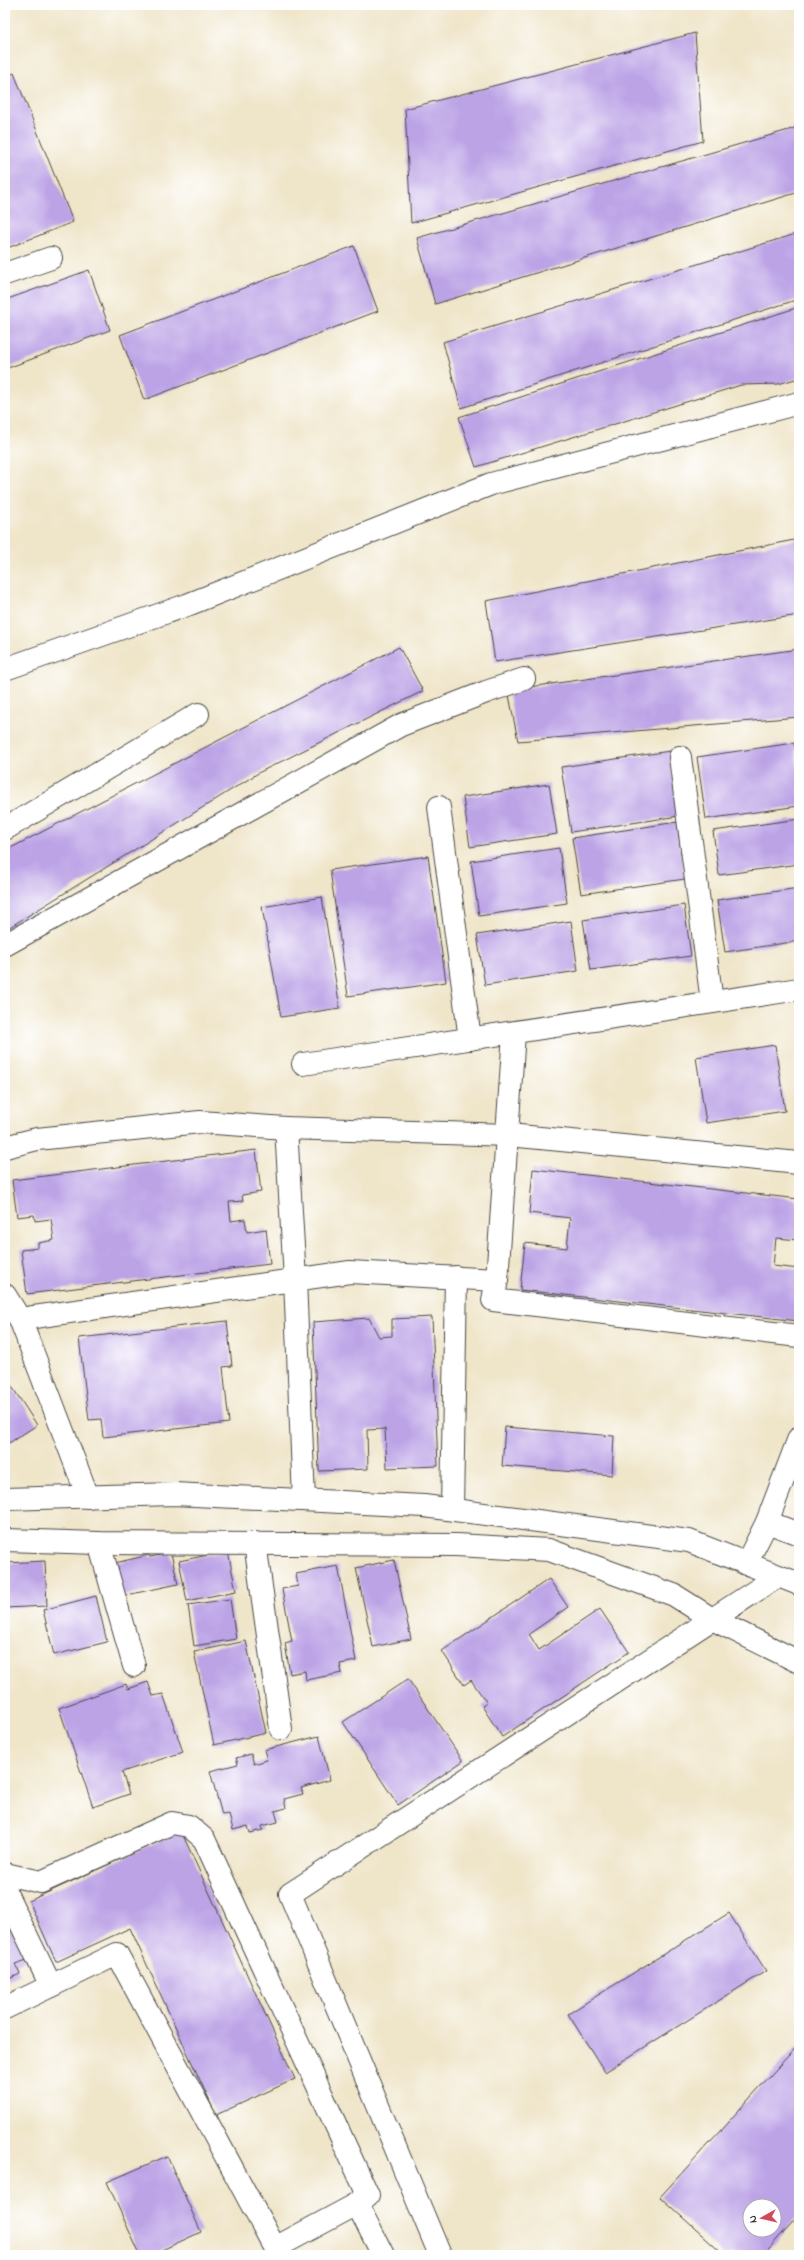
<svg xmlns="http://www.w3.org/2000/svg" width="804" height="2260" font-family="'Indie Flower',sans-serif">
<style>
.building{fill:#bca3e6;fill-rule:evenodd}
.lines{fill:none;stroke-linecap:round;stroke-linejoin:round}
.minor-casing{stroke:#484743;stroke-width:24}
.minor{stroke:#fff;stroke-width:22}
</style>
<rect width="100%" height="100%" fill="#fff"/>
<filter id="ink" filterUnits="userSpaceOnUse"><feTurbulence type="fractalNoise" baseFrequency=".025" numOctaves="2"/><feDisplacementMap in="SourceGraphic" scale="8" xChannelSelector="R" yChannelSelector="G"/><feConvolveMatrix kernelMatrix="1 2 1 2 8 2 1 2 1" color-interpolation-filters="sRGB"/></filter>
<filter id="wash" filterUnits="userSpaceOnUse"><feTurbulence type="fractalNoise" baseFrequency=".012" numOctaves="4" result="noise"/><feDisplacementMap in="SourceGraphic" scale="16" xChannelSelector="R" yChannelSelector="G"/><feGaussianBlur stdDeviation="0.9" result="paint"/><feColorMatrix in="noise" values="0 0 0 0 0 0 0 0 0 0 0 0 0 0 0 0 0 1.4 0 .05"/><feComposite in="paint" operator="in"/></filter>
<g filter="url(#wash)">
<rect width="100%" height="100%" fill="#efe5c9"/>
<g id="blocks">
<g class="building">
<polygon points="695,33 703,141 411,223 405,109"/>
<polygon points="14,73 73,222 5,249 5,78"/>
<polygon points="799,127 799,192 435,304 417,238"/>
<polygon points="799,233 799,299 461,408 443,342"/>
<polygon points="354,246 378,311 144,400 120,335"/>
<polygon points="89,270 110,330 5,369 5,300"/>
<polygon points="799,307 799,378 778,384 741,385 476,467 459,417"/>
<polygon points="799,539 799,615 495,662 486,601"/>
<polygon points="399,647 423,691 260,772 5,930 5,851"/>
<polygon points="799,649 799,717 518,741 508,690"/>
<polygon points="794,743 799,775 799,806 706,819 697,757"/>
<polygon points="670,751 679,816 571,832 561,767"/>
<polygon points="549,784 557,834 470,847 463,797"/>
<polygon points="799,819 799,864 719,875 713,831"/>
<polygon points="677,822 685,879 581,894 572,838"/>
<polygon points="559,848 567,903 479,916 471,861"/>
<polygon points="428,856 446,982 348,996 330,870"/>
<polygon points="799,888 799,941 725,952 717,900"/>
<polygon points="322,897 340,1008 281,1017 262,907"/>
<polygon points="684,905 691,956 591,970 583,920"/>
<polygon points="571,921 578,971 485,985 477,935"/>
<polygon points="775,1045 785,1111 706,1123 696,1057"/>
<polygon points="256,1150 261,1192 242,1195 243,1201 229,1202 231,1221 245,1219 247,1232 266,1229 270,1264 27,1294 21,1250 38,1248 38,1243 54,1240 51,1219 35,1221 34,1215 17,1217 12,1180"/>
<polygon points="533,1169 799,1199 799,1240 776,1238 773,1266 799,1269 799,1321 520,1290 525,1243 567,1248 570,1218 529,1213"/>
<polygon points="432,1317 438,1466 387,1468 385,1429 367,1430 368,1469 319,1471 313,1322 369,1318 379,1337 392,1336 392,1319"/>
<polygon points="227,1321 232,1366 223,1367 229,1423 103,1437 101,1419 89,1420 79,1338"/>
<polygon points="5,1376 37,1425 9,1443 5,1437"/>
<polygon points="505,1427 614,1436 612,1475 502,1466"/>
<polygon points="228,1551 236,1591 187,1601 179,1561"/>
<polygon points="171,1553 178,1584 122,1596 115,1563 149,1555 150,1557"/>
<polygon points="394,1560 411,1639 373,1647 356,1568"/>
<polygon points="45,1561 47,1606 5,1608 5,1563"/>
<polygon points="338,1566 356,1661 340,1664 342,1673 306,1680 305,1671 290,1674 285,1643 292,1641 282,1589 298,1586 296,1574"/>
<polygon points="549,1579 568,1607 529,1634 539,1650 600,1609 629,1652 502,1737 482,1706 487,1703 471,1680 464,1685 442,1651"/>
<polygon points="96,1596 107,1642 54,1655 43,1610"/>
<polygon points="230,1599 236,1639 194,1646 188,1605"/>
<polygon points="246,1641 266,1733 214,1745 194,1652"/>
<polygon points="408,1679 463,1761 398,1805 343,1722"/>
<polygon points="148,1682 153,1696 163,1694 183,1752 122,1772 129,1794 93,1807 59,1708 126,1684 128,1689"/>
<polygon points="319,1736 330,1780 301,1788 303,1794 284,1799 286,1808 275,1811 278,1822 262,1826 263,1830 250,1833 248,1826 233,1830 229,1814 222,1815 210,1771 238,1764 236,1758 251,1754 254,1764 267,1760 264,1750"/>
<polygon points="181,1831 295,2079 216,2115 130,1928 56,1962 29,1901"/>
<polygon points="729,1913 766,1971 605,2072 568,2014"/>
<polygon points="5,1915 27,1960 15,1964 20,1974 5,1981"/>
<path d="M799,2044V2215L763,2255H724L660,2197ZM750,2206H774V2230H750Z"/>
<polygon points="167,2156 201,2232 151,2255 140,2255 107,2182"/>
</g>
</g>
</g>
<g filter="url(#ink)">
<use href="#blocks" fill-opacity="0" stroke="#484743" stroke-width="1"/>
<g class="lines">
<defs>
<g id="minor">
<polyline points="5,274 51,258"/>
<polyline points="5,669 187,605 491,484 799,403"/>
<polyline points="680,757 712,1002"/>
<polyline points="439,807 470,1039"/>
<polyline points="5,829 198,714"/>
<polyline points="5,945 401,725 486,692 524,679"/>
<polyline points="303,1064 799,989"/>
<polyline points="286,1128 295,1279 304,1500"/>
<polyline points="5,1147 37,1139 200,1122 286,1128 509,1135 799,1163"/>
<polyline points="497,1280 493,1300 799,1336"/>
<polyline points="5,1295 20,1319 88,1497"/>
<polyline points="20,1319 350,1272 497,1280 514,1033"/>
<polyline points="5,1499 174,1494 424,1506 689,1541 799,1584"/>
<polyline points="452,1509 456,1277"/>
<polyline points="767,1522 799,1438"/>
<polyline points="5,1540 99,1543 456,1545 549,1550 674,1595 712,1619 799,1662"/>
<polyline points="99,1543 134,1666"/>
<polyline points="255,1543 281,1729"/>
<polyline points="746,1564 767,1522 799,1534"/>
<polyline points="5,1874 41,1882 172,1823 189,1826 204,1839 368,2195 357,2204"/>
<polyline points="5,1891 51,1986"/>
<polyline points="5,2008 117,1954 275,2248 357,2204 383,2255"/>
<polyline points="440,2255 290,1894 777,1577"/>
</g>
</defs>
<use href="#minor" class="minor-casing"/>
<use href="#minor" class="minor"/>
</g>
</g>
<rect width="804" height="2260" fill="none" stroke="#fff" stroke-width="20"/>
<g transform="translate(762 2218) rotate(262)"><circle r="19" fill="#ffffff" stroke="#aaaaaa"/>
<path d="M0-3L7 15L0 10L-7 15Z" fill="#d1495b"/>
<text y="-6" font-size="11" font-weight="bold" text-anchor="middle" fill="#2b2b2b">N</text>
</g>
</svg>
